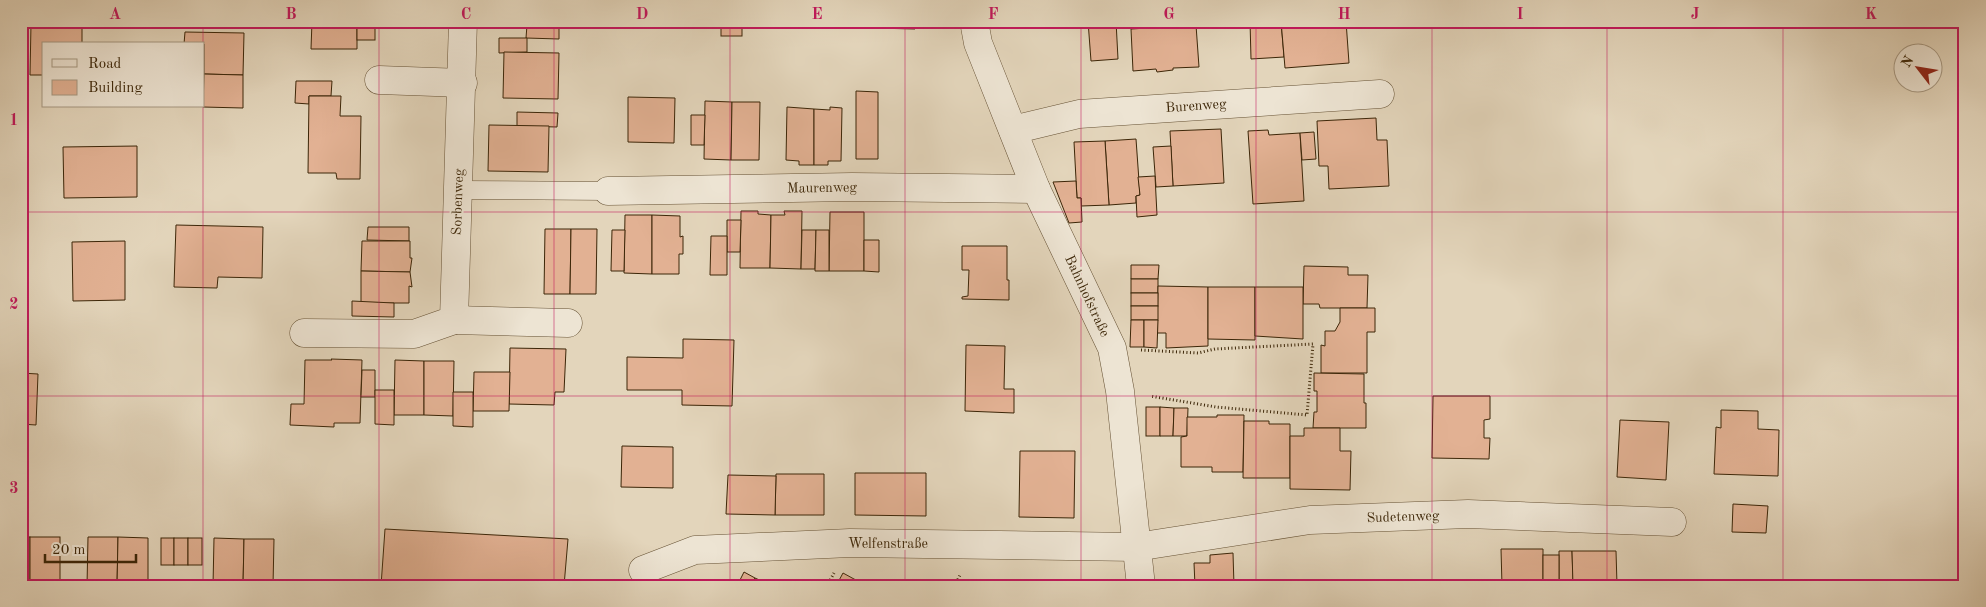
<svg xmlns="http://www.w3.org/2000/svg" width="1986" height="607" font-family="'Old Standard TT',serif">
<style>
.building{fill:#e2b193;stroke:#3c2608}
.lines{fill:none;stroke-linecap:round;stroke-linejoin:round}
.lane-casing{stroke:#665235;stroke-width:19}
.street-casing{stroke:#665235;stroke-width:29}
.path{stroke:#3c2608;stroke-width:3;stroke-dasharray:1 2.5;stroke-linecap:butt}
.lane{stroke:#ede4d3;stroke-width:18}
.street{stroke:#ede4d3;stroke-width:28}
.grid{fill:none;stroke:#c2185b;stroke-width:1;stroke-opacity:0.55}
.labels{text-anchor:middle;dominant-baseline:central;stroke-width:4;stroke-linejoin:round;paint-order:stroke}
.street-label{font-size:14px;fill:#3c2608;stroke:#ede4d3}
.neatline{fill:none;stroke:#c2185b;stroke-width:2}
.grid-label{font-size:16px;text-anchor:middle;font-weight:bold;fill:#c2185b}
</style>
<rect width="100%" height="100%" fill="#e3d5bb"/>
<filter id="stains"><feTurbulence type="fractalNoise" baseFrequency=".004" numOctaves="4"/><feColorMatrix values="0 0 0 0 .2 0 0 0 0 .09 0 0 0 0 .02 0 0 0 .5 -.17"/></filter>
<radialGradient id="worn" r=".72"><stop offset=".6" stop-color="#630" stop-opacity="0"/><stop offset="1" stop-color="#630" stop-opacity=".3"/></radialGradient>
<g class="building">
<polygon points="312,21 357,21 357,49 311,49"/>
<rect x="357" y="21" width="18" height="19"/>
<polygon points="490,21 559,21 559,26 490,24"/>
<rect x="721" y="21" width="21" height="15"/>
<polygon points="742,21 756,21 756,25 742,24"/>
<polygon points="874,21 915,21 915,29 874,28"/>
<polygon points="1088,21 1116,21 1118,59 1091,61"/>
<polygon points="1250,21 1281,21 1284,57 1251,59"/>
<polygon points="1281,21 1346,21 1349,63 1285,68"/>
<polygon points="31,24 82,24 82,44 44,44 44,75 30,75"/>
<polygon points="527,25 559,26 559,39 526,38"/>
<polygon points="1196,25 1199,67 1173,68 1173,70 1157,72 1156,69 1133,71 1131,29"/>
<polygon points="185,32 244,33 243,75 204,74 204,44 184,44"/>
<polygon points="499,38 527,38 527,52 499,53"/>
<polygon points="504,52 559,53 558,99 503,98"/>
<polygon points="204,74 243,75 243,108 203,107"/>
<polygon points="296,81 332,81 331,96 309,96 309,104 295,103"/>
<polygon points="856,91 878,92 878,159 856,159"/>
<polygon points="309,96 341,96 340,116 361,116 360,179 337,179 336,173 308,173"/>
<polygon points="628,97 675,98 674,143 628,142"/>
<polygon points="705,101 732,102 731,160 704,159"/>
<polygon points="732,102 760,102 759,160 731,160"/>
<polygon points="787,107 814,109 814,165 799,165 799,161 786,160"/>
<polygon points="830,107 842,108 841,161 828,161 828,165 814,165 814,109 830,110"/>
<polygon points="517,112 558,113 557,127 517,126"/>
<polygon points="691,115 705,115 704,145 691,145"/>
<polygon points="1376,118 1377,140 1387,140 1389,186 1329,189 1328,166 1319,166 1317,121"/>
<polygon points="489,125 549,126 548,172 488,171"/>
<polygon points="1221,129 1224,183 1173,186 1170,131"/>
<polygon points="1268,130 1269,135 1300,133 1304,201 1253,204 1248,131"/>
<polygon points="1314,132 1316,159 1302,160 1300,133"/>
<polygon points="1136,139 1140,195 1136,196 1136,203 1109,205 1105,141"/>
<polygon points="1105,141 1109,205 1081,206 1081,198 1077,198 1074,142"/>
<polygon points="137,146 137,197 64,198 63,147"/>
<polygon points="1171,146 1173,186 1156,187 1153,147"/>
<polygon points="1155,176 1157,215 1137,217 1136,196 1140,195 1138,177"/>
<polygon points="1076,181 1077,198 1081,198 1082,222 1069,223 1053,182"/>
<polygon points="741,211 758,211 758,214 771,215 770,268 740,268"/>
<polygon points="784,211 802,211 801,269 770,268 771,215 785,215"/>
<polygon points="830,212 864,212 864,271 829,271"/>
<polygon points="625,215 652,215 652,274 624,273"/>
<polygon points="652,215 680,216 680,237 683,236 683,254 679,254 679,274 652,274"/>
<polygon points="727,220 741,220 740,252 727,252"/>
<polygon points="176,225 263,227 262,278 218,277 217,288 174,287"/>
<polygon points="368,227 409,227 409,241 367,240"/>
<polygon points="545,229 571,229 570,294 544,294"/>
<polygon points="571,229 597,229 596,294 570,294"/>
<polygon points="612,230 625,230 624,271 611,271"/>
<polygon points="802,230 816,230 815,269 801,269"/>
<polygon points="816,230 829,230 829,271 815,271"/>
<polygon points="711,236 727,236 727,275 710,275"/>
<polygon points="864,240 879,240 879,272 864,271"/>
<polygon points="125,241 125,300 73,301 72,242"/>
<polygon points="362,241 410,241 410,258 412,258 410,272 361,271"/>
<polygon points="962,246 1007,246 1007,280 1009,280 1009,300 962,299 962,297 968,296 969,270 962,270"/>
<polygon points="1131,265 1159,265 1158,279 1131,279"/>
<polygon points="1304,266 1348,267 1348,275 1368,275 1367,308 1320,308 1319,304 1303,304"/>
<polygon points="361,271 410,272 412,287 409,286 409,303 361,303"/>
<rect x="1131" y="279" width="27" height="14"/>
<polygon points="1158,286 1208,287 1208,346 1166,348 1166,333 1157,333"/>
<polygon points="1208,287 1255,287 1255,340 1208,339"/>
<polygon points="1255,287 1303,287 1303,339 1255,336"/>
<rect x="1131" y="293" width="27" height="13"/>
<polygon points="352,301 394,303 394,317 352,316"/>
<rect x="1131" y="306" width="27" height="14"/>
<polygon points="1340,308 1375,308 1375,332 1367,332 1367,373 1321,373 1321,345 1325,346 1325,331 1335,331 1340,322"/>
<polygon points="1131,320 1144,320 1144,347 1130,347"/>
<polygon points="1144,320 1158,320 1157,348 1144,347"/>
<polygon points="683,339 734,340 732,406 682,405 682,390 627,390 627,357 683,358"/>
<polygon points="966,345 1005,346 1004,389 1014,389 1014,413 965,411"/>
<polygon points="510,348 566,349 564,392 555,392 554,405 509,404"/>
<polygon points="331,359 362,360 360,423 334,423 334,427 290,425 291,404 304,404 305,360 332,360"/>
<polygon points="395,360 424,361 424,415 394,415"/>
<polygon points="424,361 454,361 453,416 424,415"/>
<polygon points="362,370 375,370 375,397 361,397"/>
<polygon points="474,372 510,372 509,411 473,411"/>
<polygon points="21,373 38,374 36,425 21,424"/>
<polygon points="1314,373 1364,374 1364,403 1366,403 1366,428 1313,428 1314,412 1317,412 1317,391 1314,391"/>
<polygon points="375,390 394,390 394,425 375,424"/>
<polygon points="453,392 473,392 473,427 453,426"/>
<polygon points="1433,396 1490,396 1490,419 1484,420 1484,438 1490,438 1489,459 1432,458"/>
<rect x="1146" y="407" width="14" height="29"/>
<polygon points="1160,407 1174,408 1173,436 1160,436"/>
<polygon points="1174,408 1188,408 1187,436 1173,436"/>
<polygon points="1721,410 1758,411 1758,429 1779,430 1778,476 1714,474 1716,427 1721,428"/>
<polygon points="1217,415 1244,415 1243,472 1212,472 1212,467 1181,467 1181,437 1187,436 1187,417 1217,417"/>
<polygon points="1620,420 1669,422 1666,480 1617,477"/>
<polygon points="1244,421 1269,421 1269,424 1290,424 1290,478 1243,478"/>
<polygon points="1304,428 1340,428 1340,451 1351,451 1350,490 1290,489 1290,436 1304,436"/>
<polygon points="622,446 673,447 673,488 621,487"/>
<polygon points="1020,451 1075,451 1074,518 1019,517"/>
<polygon points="855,473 926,473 926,516 855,515"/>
<polygon points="776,474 824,474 824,515 775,515"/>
<polygon points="728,475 776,476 775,515 726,514"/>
<polygon points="1733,504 1768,506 1766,533 1732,532"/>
<polygon points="385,529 568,539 564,586 381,586"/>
<rect x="21" y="537" width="9" height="49"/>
<rect x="30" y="537" width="30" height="49"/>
<polygon points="88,537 118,537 117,586 87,586"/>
<polygon points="118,537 148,538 148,586 117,586"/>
<rect x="161" y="538" width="13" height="27"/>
<rect x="174" y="538" width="14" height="27"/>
<rect x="188" y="538" width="14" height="27"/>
<polygon points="214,538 244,539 243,586 213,586"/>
<polygon points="244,539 274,539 273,586 243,586"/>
<polygon points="1501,549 1543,549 1543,586 1502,586"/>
<polygon points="1559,551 1572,551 1573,581 1559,581"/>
<polygon points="1572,551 1616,551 1617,585 1621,586 1573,586"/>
<polygon points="1233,553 1234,586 1195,586 1194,563 1210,563 1210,555"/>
<rect x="1543" y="555" width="16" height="31"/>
<polygon points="744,572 755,578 751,586 737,586"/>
<polygon points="843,573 854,579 851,586 836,586"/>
<polygon points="755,578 768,584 767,586 751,586"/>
<polygon points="854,579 866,585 866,586 851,586"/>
<polygon points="570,583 592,585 592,586 570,586"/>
</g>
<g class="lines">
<defs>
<polyline id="lane" points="458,190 608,191"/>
<g id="street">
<polyline points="974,21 978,43 1036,189 1112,348 1120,391 1141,586"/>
<polyline points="379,80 463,83"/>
<polyline points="1013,130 1079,114 1380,94"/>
<polyline points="608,191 852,187 1036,189"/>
<polyline points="454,320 568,323"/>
<polyline points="304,333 414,334 454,320 463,21"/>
<polyline points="643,570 695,550 850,543 1136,547 1310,520 1468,514 1672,522"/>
</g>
</defs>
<use href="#lane" class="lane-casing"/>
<use href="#street" class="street-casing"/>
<g class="path">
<polyline points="1141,350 1198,353 1215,349 1313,344 1307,415 1216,407 1150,396"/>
<polyline points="827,586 834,573"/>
<polyline points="955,586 960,575"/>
</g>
<use href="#lane" class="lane"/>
<use href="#street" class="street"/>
</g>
<path class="grid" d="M203,21V44M379,21V586M554,21V586M730,21V586M905,21V586M1081,21V586M1256,21V586M1432,21V586M1607,21V586M1783,21V586M203,106V586M21,212H1965M21,396H1965"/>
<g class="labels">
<g class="street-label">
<text transform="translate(1196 106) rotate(-4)">Burenweg</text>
<text transform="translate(822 188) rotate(-1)">Maurenweg</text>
<text transform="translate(458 202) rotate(-88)">Sorbenweg</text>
<text transform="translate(1087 296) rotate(65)">Bahnhofstraße</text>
<text transform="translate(1403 517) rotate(-2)">Sudetenweg</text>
<text x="888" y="544">Welfenstraße</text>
</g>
</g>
<rect width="1986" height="607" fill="none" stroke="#e3d5bb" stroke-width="55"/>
<rect x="42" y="42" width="162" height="65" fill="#ede4d3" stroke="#a69882"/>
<rect x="52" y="59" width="25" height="8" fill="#ede4d3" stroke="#a69882"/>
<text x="88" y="68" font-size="15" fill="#3c2608">Road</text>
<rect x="52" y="80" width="25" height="15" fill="#e2b193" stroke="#a69882"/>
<text x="88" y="92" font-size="15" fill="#3c2608">Building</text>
<g transform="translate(1918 68) rotate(301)"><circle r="24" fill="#ede4d3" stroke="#a69882"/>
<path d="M0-4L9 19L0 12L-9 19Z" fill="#8f2418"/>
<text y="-8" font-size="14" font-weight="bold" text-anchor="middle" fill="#3c2608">N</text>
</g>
<path d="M45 554v8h91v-8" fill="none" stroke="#3c2608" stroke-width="2.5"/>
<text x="52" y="554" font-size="15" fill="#3c2608" stroke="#ede4d3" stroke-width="4" paint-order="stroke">20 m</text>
<rect x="28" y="28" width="1930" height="552" class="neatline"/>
<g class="grid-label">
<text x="115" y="19">A</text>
<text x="291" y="19">B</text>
<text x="466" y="19">C</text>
<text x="642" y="19">D</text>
<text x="817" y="19">E</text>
<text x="993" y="19">F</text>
<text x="1169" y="19">G</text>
<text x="1344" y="19">H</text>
<text x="1520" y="19">I</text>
<text x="1695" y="19">J</text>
<text x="1871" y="19">K</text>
<text x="14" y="125">1</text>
<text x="14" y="309">2</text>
<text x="14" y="493">3</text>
</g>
<rect width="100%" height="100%" filter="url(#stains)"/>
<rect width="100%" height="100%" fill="url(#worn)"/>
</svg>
